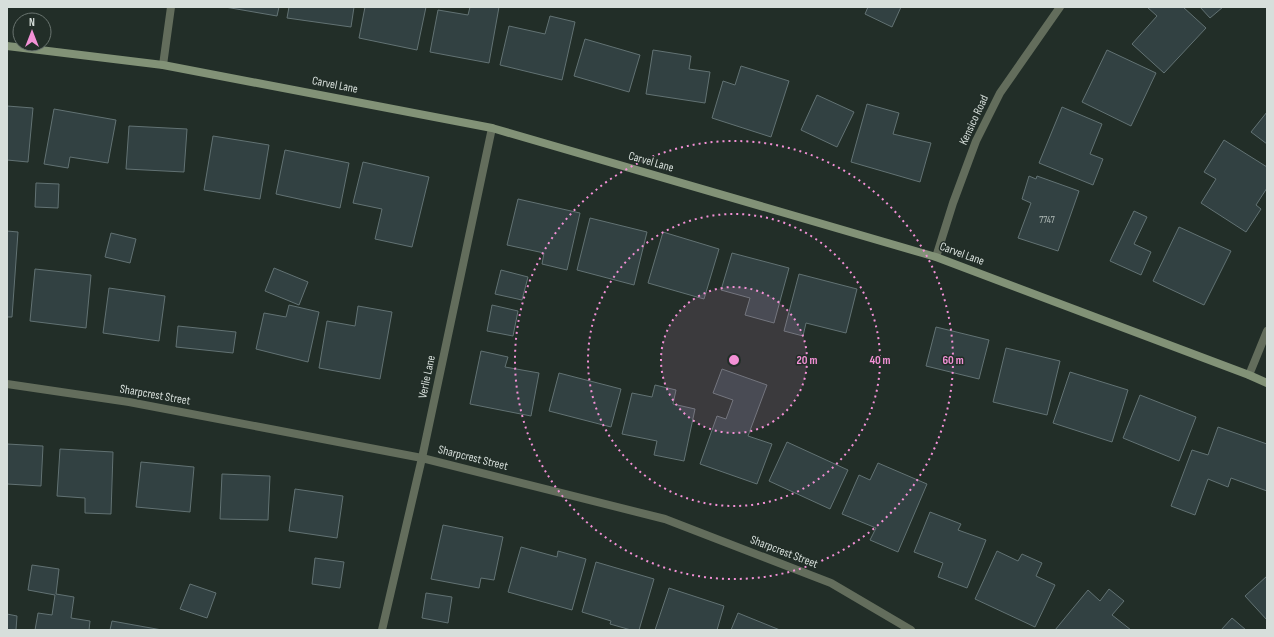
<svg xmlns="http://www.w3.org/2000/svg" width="1274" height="637" font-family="'Sofia Sans Condensed',sans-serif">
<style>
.building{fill:#324142;stroke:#627273}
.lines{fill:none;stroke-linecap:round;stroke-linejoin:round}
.street{stroke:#636d5c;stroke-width:8}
.secondary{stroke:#829277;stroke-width:8}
.ring{fill:none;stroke:#f391d6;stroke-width:2;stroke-dasharray:2 4}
.labels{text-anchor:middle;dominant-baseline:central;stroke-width:3;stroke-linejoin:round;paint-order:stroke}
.number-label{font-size:10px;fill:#aeb8b5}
.street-label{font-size:12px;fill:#d7dfdb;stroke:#222e28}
.centre{fill:#f391d6;stroke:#222e28;stroke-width:2}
.ring-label{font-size:12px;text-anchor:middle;font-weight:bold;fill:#f391d6;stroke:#222e28;stroke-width:3;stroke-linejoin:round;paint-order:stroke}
</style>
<rect width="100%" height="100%" fill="#222e28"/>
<g class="building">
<polygon points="225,7 279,7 277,16"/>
<polygon points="289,7 354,7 351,27 287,18"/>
<polygon points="365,7 426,7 417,50 359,38"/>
<polygon points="470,7 499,7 489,63 430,52 438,10 468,15"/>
<polygon points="868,7 901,7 892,27 865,14"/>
<polygon points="1147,7 1183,7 1206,28 1164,73 1132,44 1157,16"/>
<polygon points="1200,7 1223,7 1210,18"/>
<polygon points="550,16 575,22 562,80 500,65 509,26 545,34"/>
<polygon points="585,39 640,55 629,92 574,76"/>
<polygon points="653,50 691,56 689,69 710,72 705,103 646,94"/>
<polygon points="1107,50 1156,73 1131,126 1082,102"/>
<polygon points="741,66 789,81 771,137 712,118 723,81 735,85"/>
<polygon points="817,95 854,112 837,147 801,130"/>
<polygon points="867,104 899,113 893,134 931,143 920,182 851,162"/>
<polygon points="7,106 33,108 28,162 7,160"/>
<polygon points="1062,107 1102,124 1090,154 1103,159 1093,185 1039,163"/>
<polygon points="54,109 116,120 108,163 70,157 68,168 44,164"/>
<polygon points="1267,112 1267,144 1251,132"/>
<polygon points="129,126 187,129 184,172 126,169"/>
<polygon points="213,136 269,145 260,199 204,190"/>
<polygon points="1224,140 1267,167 1267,188 1256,205 1261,209 1246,232 1201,203 1216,179 1204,172"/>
<polygon points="285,150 349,163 340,208 276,194"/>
<polygon points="363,162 429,177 412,247 375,239 382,209 353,203"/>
<polygon points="1029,176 1036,179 1037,176 1079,191 1058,251 1018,238 1031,203 1022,199"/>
<polygon points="36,183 59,184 58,208 35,207"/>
<polygon points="518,199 580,213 567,270 542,264 544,253 507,245"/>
<polygon points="1134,211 1147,217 1134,244 1151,252 1141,275 1110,261"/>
<polygon points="590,218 647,232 634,285 577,270"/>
<polygon points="1179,227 1231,251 1204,305 1153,281"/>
<polygon points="7,231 18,232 12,317 7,317"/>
<polygon points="663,232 719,249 704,299 648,283"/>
<polygon points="111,233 136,239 130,263 105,257"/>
<polygon points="732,253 789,268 774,323 745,315 750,298 721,290"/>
<polygon points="274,268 308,282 299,305 265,291"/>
<polygon points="35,269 91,275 86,328 30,321"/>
<polygon points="501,270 528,277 522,300 495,294"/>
<polygon points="799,274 857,289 846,333 806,323 803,336 784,331"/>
<polygon points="109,288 165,296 159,341 103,333"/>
<polygon points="289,305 319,312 308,362 256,349 264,313 286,317"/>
<polygon points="492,305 518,311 513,336 487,331"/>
<polygon points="358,306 392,312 380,379 319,368 327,321 355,326"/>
<polygon points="178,326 236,332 233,353 176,347"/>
<polygon points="936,327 989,340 979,379 926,366"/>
<polygon points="1006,348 1060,361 1047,415 993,402"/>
<polygon points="481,351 508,357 505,367 539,373 531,416 470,404"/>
<polygon points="722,369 767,385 748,436 772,444 757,484 700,464 717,416 726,419 733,400 713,393"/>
<polygon points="1070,372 1128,390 1112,442 1053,423"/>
<polygon points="559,373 621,389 611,427 549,411"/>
<polygon points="655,385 676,390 673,404 695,409 684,461 654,455 657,441 622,434 632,393 652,397"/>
<polygon points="1140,395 1196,417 1179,461 1123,438"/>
<polygon points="1218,427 1267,444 1267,491 1231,478 1228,487 1208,479 1195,515 1171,506 1192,450 1208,455"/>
<polygon points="787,442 848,470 830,509 769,481"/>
<polygon points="7,444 43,446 41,486 7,484"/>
<polygon points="60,449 113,452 111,514 85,513 85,498 57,496"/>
<polygon points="141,462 194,467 190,512 136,507"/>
<polygon points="878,463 927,484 898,552 870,540 876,528 842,514 859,475 870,480"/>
<polygon points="222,474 270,476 268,520 220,519"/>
<polygon points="295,489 343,496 337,538 289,531"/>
<polygon points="930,512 961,524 958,530 986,540 967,588 938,577 943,563 914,552"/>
<polygon points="443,525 503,537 494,580 481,578 479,588 431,579"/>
<polygon points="521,547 557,557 558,551 586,559 572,610 508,592"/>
<polygon points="997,551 1018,561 1022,554 1042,563 1036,576 1055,585 1035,627 975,599"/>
<polygon points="315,558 344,562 340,588 312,584"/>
<polygon points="596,562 654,579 639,630 631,630 610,624 611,621 582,612"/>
<polygon points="32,565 59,569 56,594 74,597 71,618 90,621 89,630 35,630 38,613 52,615 55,595 28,590"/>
<polygon points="1267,576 1267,620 1245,596"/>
<polygon points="190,584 216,593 207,618 180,609"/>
<polygon points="669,588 724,606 717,630 655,630"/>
<polygon points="1109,589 1124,601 1112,615 1131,630 1055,630 1088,590 1100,601"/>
<polygon points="426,593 452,597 448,623 422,618"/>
<polygon points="738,613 780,630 731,630"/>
<polygon points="7,614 17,616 16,630 7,630"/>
<polygon points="1232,618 1246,630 1221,630"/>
<polygon points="112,621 162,630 110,630"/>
</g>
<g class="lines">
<g class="street">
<polyline points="163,65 171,7"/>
<polyline points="936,257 953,203 976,141 1000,93 1060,7"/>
<polyline points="1249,375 1267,331"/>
<polyline points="7,384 129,402 422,458 665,519 831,583 911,630"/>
<polyline points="382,630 422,458 492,128"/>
</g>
<polyline class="secondary" points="7,46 163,65 492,128 936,257 1249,375 1267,383"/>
</g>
<circle cx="734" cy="360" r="73" fill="#f391d6" fill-opacity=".12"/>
<g class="ring">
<circle cx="734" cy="360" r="73"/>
<circle cx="734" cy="360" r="146"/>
<circle cx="734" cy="360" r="219"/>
</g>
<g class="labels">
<g class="number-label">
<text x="1047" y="220">7747</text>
</g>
<g class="street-label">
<text transform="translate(335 85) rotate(11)">Carvel Lane</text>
<text transform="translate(974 120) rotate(-65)">Kensico Road</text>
<text transform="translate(651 162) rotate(16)">Carvel Lane</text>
<text transform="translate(962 254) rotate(20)">Carvel Lane</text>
<text transform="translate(427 377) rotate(-78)">Verlie Lane</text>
<text transform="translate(155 395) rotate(10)">Sharpcrest Street</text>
<text transform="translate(473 458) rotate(14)">Sharpcrest Street</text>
<text transform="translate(784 552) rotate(21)">Sharpcrest Street</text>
</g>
</g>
<circle cx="734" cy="360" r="6" class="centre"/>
<g class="ring-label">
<text x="807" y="364">20 m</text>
<text x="880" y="364">40 m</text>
<text x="953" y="364">60 m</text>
</g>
<rect width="1274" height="637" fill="none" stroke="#d7dfdb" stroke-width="16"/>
<g transform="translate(32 32)"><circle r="19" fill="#222e28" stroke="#6a7570"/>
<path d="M0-3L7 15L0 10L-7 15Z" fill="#f391d6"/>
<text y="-6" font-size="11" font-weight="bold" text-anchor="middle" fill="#d7dfdb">N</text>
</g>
</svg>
